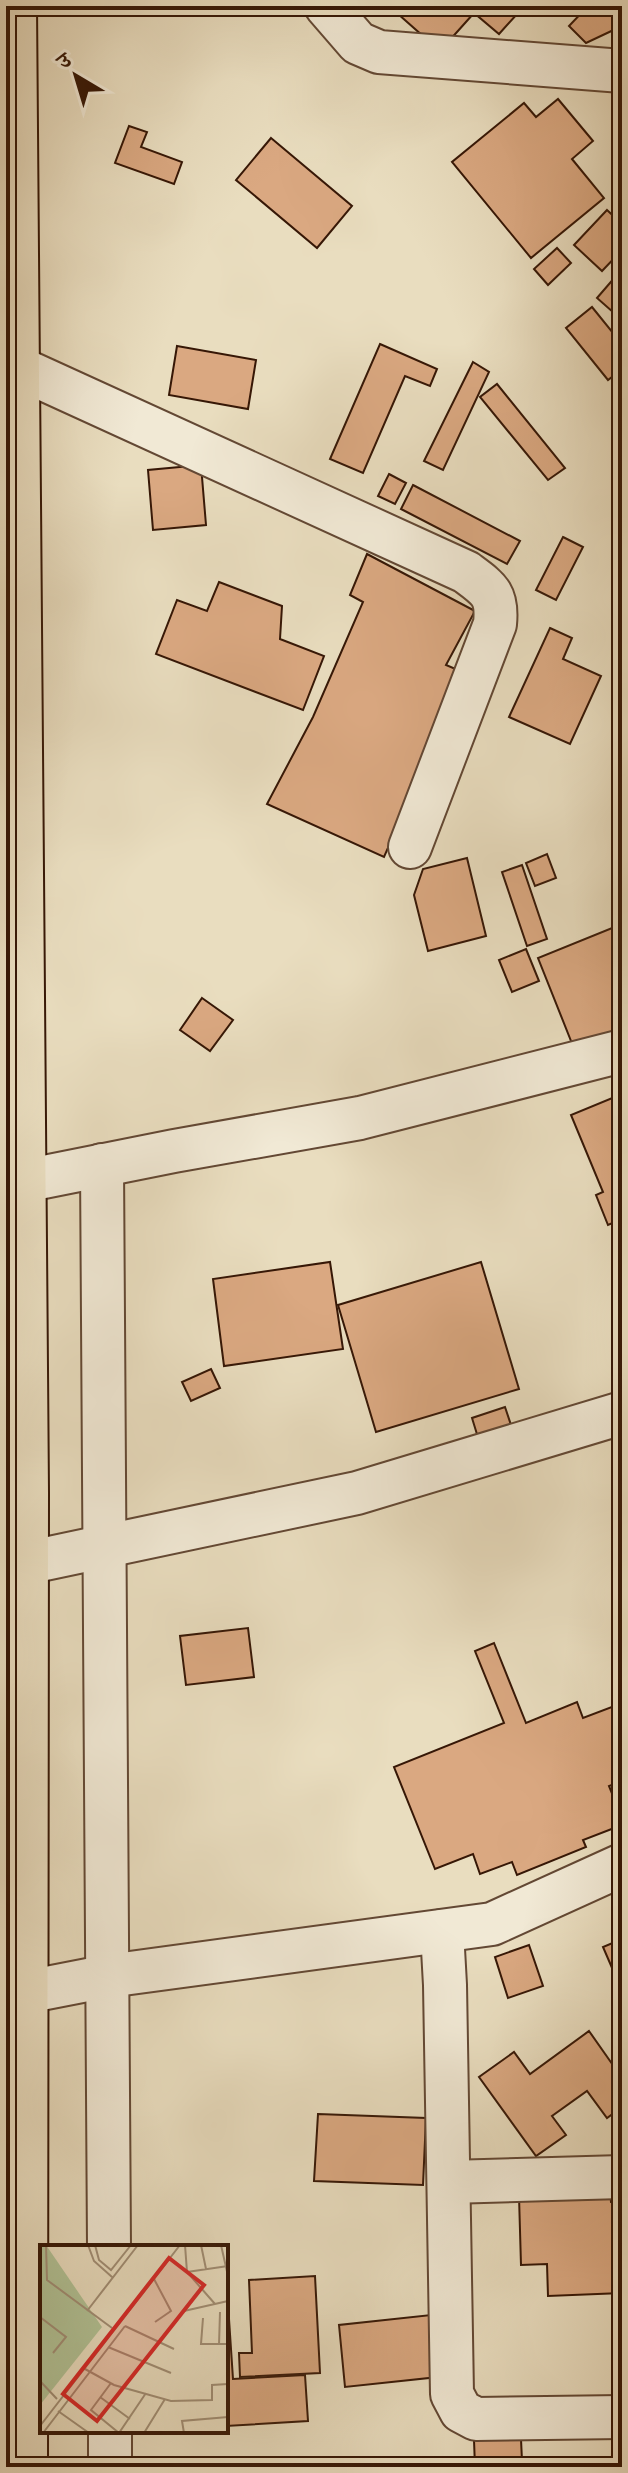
<svg xmlns="http://www.w3.org/2000/svg" width="628" height="2473" font-family="Cardo,'Noto Serif Devanagari',serif">
<style>
.building{fill:#daa881;stroke:#361706;stroke-width:2}
.lines{fill:none;stroke-linecap:round;stroke-linejoin:round}
.minor-casing{stroke:#634834;stroke-width:46}
.major-casing{stroke:#361706;stroke-width:48}
.minor{stroke:#f1e9d5;stroke-width:42}
.major{stroke:#e9ddbf;stroke-width:44}
.inset-road{fill:none;stroke:#a18e75;stroke-width:2}
.view{fill:#d62828;fill-opacity:0.15;stroke:#d62828;stroke-width:4}
.inset-edge{fill:none;stroke:#361706;stroke-width:4}
</style>
<rect width="100%" height="100%" fill="#e9ddbf"/>
<filter id="stains"><feTurbulence type="fractalNoise" baseFrequency=".0025" numOctaves="4"/><feColorMatrix values="0 0 0 0 .2 0 0 0 0 .09 0 0 0 0 .02 0 0 0 .5 -.17"/></filter>
<radialGradient id="worn" r=".72"><stop offset=".6" stop-color="#630" stop-opacity="0"/><stop offset="1" stop-color="#630" stop-opacity=".3"/></radialGradient>
<g class="building">
<polygon points="389,6 510,6 518,13 499,34 474,13 440,51"/>
<polygon points="588,6 622,6 622,26 586,43 569,26"/>
<polygon points="558,99 593,141 572,159 604,198 531,258 452,162 524,103 536,117"/>
<polygon points="129,126 147,132 141,147 182,162 174,184 115,163"/>
<polygon points="271,138 352,206 317,248 236,180"/>
<polygon points="607,210 622,224 622,250 602,271 574,245"/>
<polygon points="557,248 571,263 548,285 534,269"/>
<polygon points="622,269 622,320 597,298"/>
<polygon points="592,307 622,344 622,369 608,380 566,328"/>
<polygon points="380,344 437,369 430,386 405,376 363,473 330,459"/>
<polygon points="177,346 256,360 248,409 169,395"/>
<polygon points="473,362 489,372 443,470 424,461"/>
<polygon points="497,384 565,468 548,480 480,397"/>
<polygon points="201,465 206,525 153,530 148,470"/>
<polygon points="389,474 406,483 395,504 378,496"/>
<polygon points="413,485 520,541 507,564 401,509"/>
<polygon points="563,537 583,547 556,600 536,590"/>
<polygon points="367,554 475,611 446,665 465,673 384,857 267,804 313,717 363,602 350,595"/>
<polygon points="219,582 282,606 280,639 324,656 303,710 156,654 177,600 207,611"/>
<polygon points="550,628 572,638 563,659 601,676 570,744 509,717"/>
<polygon points="547,854 556,878 535,886 526,863"/>
<polygon points="467,858 486,936 428,951 414,895 423,869"/>
<polygon points="522,865 547,939 527,946 502,872"/>
<polygon points="622,924 622,1032 575,1051 538,958"/>
<polygon points="526,949 539,981 512,992 499,960"/>
<polygon points="202,998 233,1020 210,1051 180,1030"/>
<polygon points="622,1094 622,1219 608,1225 596,1195 603,1192 571,1115"/>
<polygon points="330,1262 343,1349 224,1366 213,1279"/>
<polygon points="481,1262 519,1389 376,1432 338,1305"/>
<polygon points="211,1369 220,1388 191,1401 182,1382"/>
<polygon points="505,1407 514,1434 480,1444 472,1418"/>
<polygon points="248,1628 254,1677 186,1685 180,1636"/>
<polygon points="494,1643 526,1723 577,1702 583,1718 617,1705 622,1718 622,1781 609,1786 622,1818 622,1825 583,1840 586,1847 517,1875 512,1862 480,1874 473,1854 435,1869 394,1767 504,1723 475,1651"/>
<polygon points="622,1939 622,1991 603,1947"/>
<polygon points="529,1945 543,1986 508,1998 495,1957"/>
<polygon points="589,2031 622,2078 622,2107 607,2118 587,2091 552,2116 566,2135 536,2156 479,2077 514,2052 530,2074"/>
<polygon points="318,2114 426,2118 423,2185 314,2181"/>
<polygon points="610,2192 611,2202 622,2201 622,2293 548,2296 547,2264 521,2265 519,2196"/>
<polygon points="226,2274 233,2379 305,2375 308,2421 226,2426"/>
<polygon points="315,2276 320,2373 240,2377 239,2353 252,2353 249,2280"/>
<polygon points="431,2315 438,2377 345,2387 339,2325"/>
<polygon points="521,2439 522,2461 562,2460 562,2467 475,2467 474,2440"/>
</g>
<g class="lines">
<defs>
<g id="minor">
<polyline points="326,6 358,43 379,52 622,71"/>
<path d="M17,367L466,572C489,589 498,594 495,624L410,847"/>
<polyline points="102,1165 109,2247"/>
<polyline points="24,1181 174,1151 360,1118 622,1051"/>
<polyline points="26,1563 357,1493 622,1413"/>
<polyline points="442,1931 445,1985 452,2394 461,2411 476,2419 622,2417"/>
<polyline points="26,1992 108,1976 492,1924 622,1865"/>
<polyline points="449,2182 622,2177"/>
<polyline points="110,2431 110,2467"/>
</g>
<polyline id="major" points="14,6 26,1493 25,2467"/>
</defs>
<use href="#minor" class="minor-casing"/>
<use href="#major" class="major-casing"/>
<use href="#minor" class="minor"/>
<use href="#major" class="major"/>
</g>
<g transform="translate(40 2245)">
<rect width="188" height="188" fill="#e9ddbf"/>
<path d="M0,0H6L62,82L0,160Z" fill="#b1c296"/>
<path class="inset-road" d="M6,0L7,35L72,83M48,0L54,16L72,32M55,0L59,15L71,25L91,0M145,0L147,27M161,0L166,24M181,0L188,31M114,34L131,66L115,77M175,59L147,27L188,21M47,66L98,0M144,66L188,56M0,72L26,92L13,108M163,73L161,99H188M85,81L134,104M179,100L180,67M68,102L131,128M45,124L74,140L131,156L172,155V140L188,139M0,136L17,154M71,138L51,165L79,188M60,152L90,174M18,166L49,188M0,181L140,0M3,188L85,81M79,188L106,148M104,188L125,154M144,188L142,176L188,172"/>
<path class="view" d="M129,13L164,40L57,176L23,149Z"/>
<rect width="188" height="188" class="inset-edge"/>
</g>
<rect width="628" height="2473" fill="none" stroke="#e9ddbf" stroke-width="32"/>
<rect x="8" y="8" width="612" height="2457" fill="none" stroke="#361706" stroke-width="4"/>
<rect x="16" y="16" width="596" height="2441" fill="none" stroke="#361706" stroke-width="2"/>
<g transform="translate(76 76) rotate(322)" stroke="#f1e9d5" stroke-width="6" paint-order="stroke">
<path d="M0-6L14 30L0 20L-14 30Z" fill="#361706"/>
<text y="-12" font-size="22" font-weight="bold" text-anchor="middle" fill="#361706">उ</text>
</g>
<rect width="100%" height="100%" filter="url(#stains)"/>
<rect width="100%" height="100%" fill="url(#worn)"/>
</svg>
